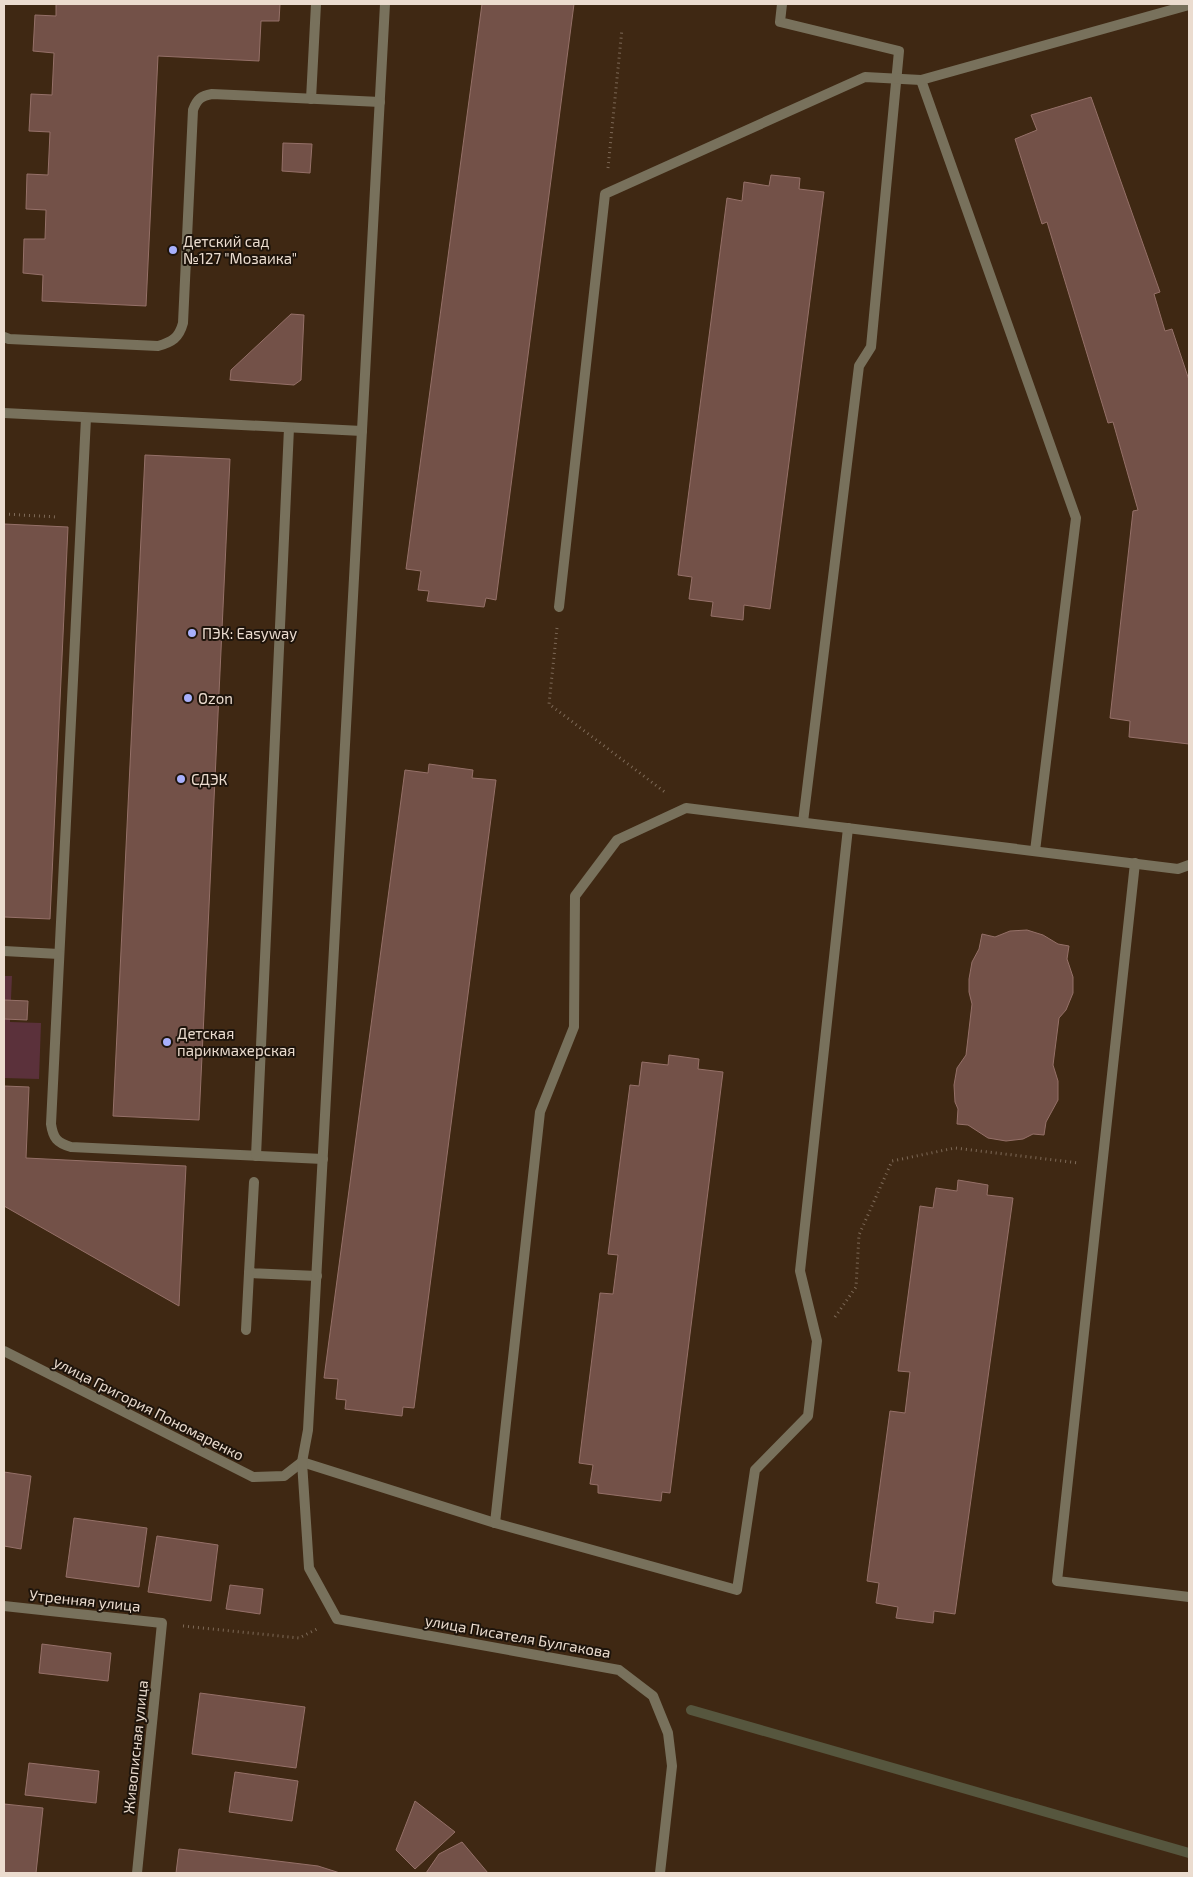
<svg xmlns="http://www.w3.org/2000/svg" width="1193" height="1877" font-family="'Exo 2',sans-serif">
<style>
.green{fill:#5b313b}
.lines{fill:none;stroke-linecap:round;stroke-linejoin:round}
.stream{stroke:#56563e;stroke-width:10}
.building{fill:#735148;stroke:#957068}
.path{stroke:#7e6a58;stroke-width:3;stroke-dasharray:1 4;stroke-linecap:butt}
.service{stroke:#78715c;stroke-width:10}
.minor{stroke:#78715c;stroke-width:10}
.poi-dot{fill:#a8b0fc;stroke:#1e140b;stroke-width:2}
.labels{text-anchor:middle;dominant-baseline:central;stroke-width:4;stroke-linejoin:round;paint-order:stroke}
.poi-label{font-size:15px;fill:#ebdccf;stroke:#1e140b;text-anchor:start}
.street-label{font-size:15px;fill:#ebdccf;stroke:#1e140b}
</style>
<rect width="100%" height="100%" fill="#3f2813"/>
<polygon class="green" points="4,976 12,976 10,1022 41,1023 39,1079 4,1078"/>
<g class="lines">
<polyline class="stream" points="691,1710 1189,1853"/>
</g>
<g class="building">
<polygon points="56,4 280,4 279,21 261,21 259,61 158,56 146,306 42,301 43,275 23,273 24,239 45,239 46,210 26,209 27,174 48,175 50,132 29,131 31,94 52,95 54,53 33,51 35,15 56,16"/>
<polygon points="482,4 574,4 496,600 486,598 484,607 427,601 429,591 418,590 421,571 406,569"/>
<polygon points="1091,97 1160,292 1154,294 1165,331 1172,329 1189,380 1189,744 1129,737 1130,721 1110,718 1133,511 1138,510 1113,422 1108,423 1047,222 1042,224 1015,139 1037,130 1031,115"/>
<polygon points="283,143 312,144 310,173 282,171"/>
<polygon points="771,175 800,178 799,189 824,192 770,609 744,605 743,620 711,616 713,602 689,599 692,577 678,575 727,198 742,201 744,182 769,186"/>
<polygon points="291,314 304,315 301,380 294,385 230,380 231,370"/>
<polygon points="145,455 230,459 199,1120 113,1116"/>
<polygon points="4,524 68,527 50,919 4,917"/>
<polygon points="429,764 473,770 472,778 496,780 414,1408 403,1407 402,1416 345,1409 346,1400 336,1399 338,1379 324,1378 405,770 428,773"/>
<polygon points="1027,930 1043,935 1058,944 1069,946 1067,959 1073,977 1073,993 1066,1010 1059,1018 1053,1065 1058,1081 1058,1100 1046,1122 1044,1135 1033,1134 1023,1139 1006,1141 988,1138 968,1125 957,1124 958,1109 955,1102 954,1085 957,1068 966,1055 972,1004 969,992 969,979 972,962 979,949 982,934 995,937 1010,931"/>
<polygon points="4,1000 28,1001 27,1020 4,1019"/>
<polygon points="669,1055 699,1059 698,1069 723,1072 670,1493 662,1492 661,1501 598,1493 598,1485 590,1484 593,1465 579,1463 600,1293 613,1294 618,1255 608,1254 630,1085 639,1086 642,1062 668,1065"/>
<polygon points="4,1086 29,1087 26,1158 186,1166 179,1306 4,1206"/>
<polygon points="958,1180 988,1185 987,1195 1013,1198 955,1614 934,1611 933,1623 896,1618 898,1607 876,1603 879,1583 867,1581 890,1411 905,1413 910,1372 898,1371 920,1206 933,1208 936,1188 957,1191"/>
<polygon points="4,1472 31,1476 21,1549 4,1546"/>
<polygon points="74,1518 147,1528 139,1587 66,1577"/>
<polygon points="157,1536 218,1545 211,1601 148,1592"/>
<polygon points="230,1585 263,1589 260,1614 226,1609"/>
<polygon points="42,1644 111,1653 108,1681 39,1673"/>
<polygon points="200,1693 305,1707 296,1768 192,1754"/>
<polygon points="29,1763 99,1771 96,1803 25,1795"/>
<polygon points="235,1772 298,1781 292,1821 229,1812"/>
<polygon points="415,1801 455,1832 415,1869 396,1850"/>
<polygon points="4,1804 43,1808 36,1873 4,1873"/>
<polygon points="462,1842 488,1873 426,1873 439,1854"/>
<polygon points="179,1849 318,1866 340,1873 176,1873"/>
</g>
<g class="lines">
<g class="path">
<polyline points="608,168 622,29"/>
<polyline points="4,514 57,517"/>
<polyline points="557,628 549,704 666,793"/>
<polyline points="835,1317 856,1287 859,1235 892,1161 955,1148 1079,1163"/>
<polyline points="183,1626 299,1638 317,1629"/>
</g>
<g class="service">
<polyline points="782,4 780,22 899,51 871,347 859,366 803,822"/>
<polyline points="921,80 1076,518 1035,851"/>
<polyline points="311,99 316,4"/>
<path d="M4,337L9,339L158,346C172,342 179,338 183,323L193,110C197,99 201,96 212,94L380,102"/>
<polyline points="4,413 362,431"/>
<path d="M86,418L51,1124C53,1138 57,1143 71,1147L323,1159"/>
<polyline points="559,607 605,194 865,77 921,80 1189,5"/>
<polyline points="1135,863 1057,1581 1189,1597"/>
<polyline points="4,951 59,954"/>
<polyline points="256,1156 289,428"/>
<polyline points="254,1182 249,1273 317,1276"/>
<polyline points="246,1330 249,1273"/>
<polyline points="302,1462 495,1523 737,1590 755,1470 808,1416 817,1341 800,1271 848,828"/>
<polyline points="495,1523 540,1112 574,1027 575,896 617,840 686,808 1178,869 1189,865"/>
</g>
<g class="minor">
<polyline points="4,1351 253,1477 284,1476 302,1462 308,1430 385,4"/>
<polyline points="302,1462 309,1568 337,1619 619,1670 653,1696 668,1733 672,1766 660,1873"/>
<polyline points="4,1606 162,1623 137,1873"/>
</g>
</g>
<g class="poi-dot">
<circle cx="173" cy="250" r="5"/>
<circle cx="192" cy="633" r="5"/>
<circle cx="188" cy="698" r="5"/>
<circle cx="181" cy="779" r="5"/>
<circle cx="167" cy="1042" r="5"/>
</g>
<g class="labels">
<g class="poi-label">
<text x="183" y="241">Детский сад<tspan x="183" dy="17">№127 "Мозаика"</tspan></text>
<text x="202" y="633">ПЭК: Easyway</text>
<text x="198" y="698">Ozon</text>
<text x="191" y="779">СДЭК</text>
<text x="177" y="1033">Детская<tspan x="177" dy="17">парикмахерская</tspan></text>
</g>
<g class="street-label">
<text transform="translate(149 1408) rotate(27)">улица Григория Пономаренко</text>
<text transform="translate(85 1600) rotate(6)">Утренняя улица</text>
<text transform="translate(518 1636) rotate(10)">улица Писателя Булгакова</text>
<text transform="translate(135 1747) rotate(-84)">Живописная улица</text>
</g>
</g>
<rect width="1193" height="1877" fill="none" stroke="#ebdccf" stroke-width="10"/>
</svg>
